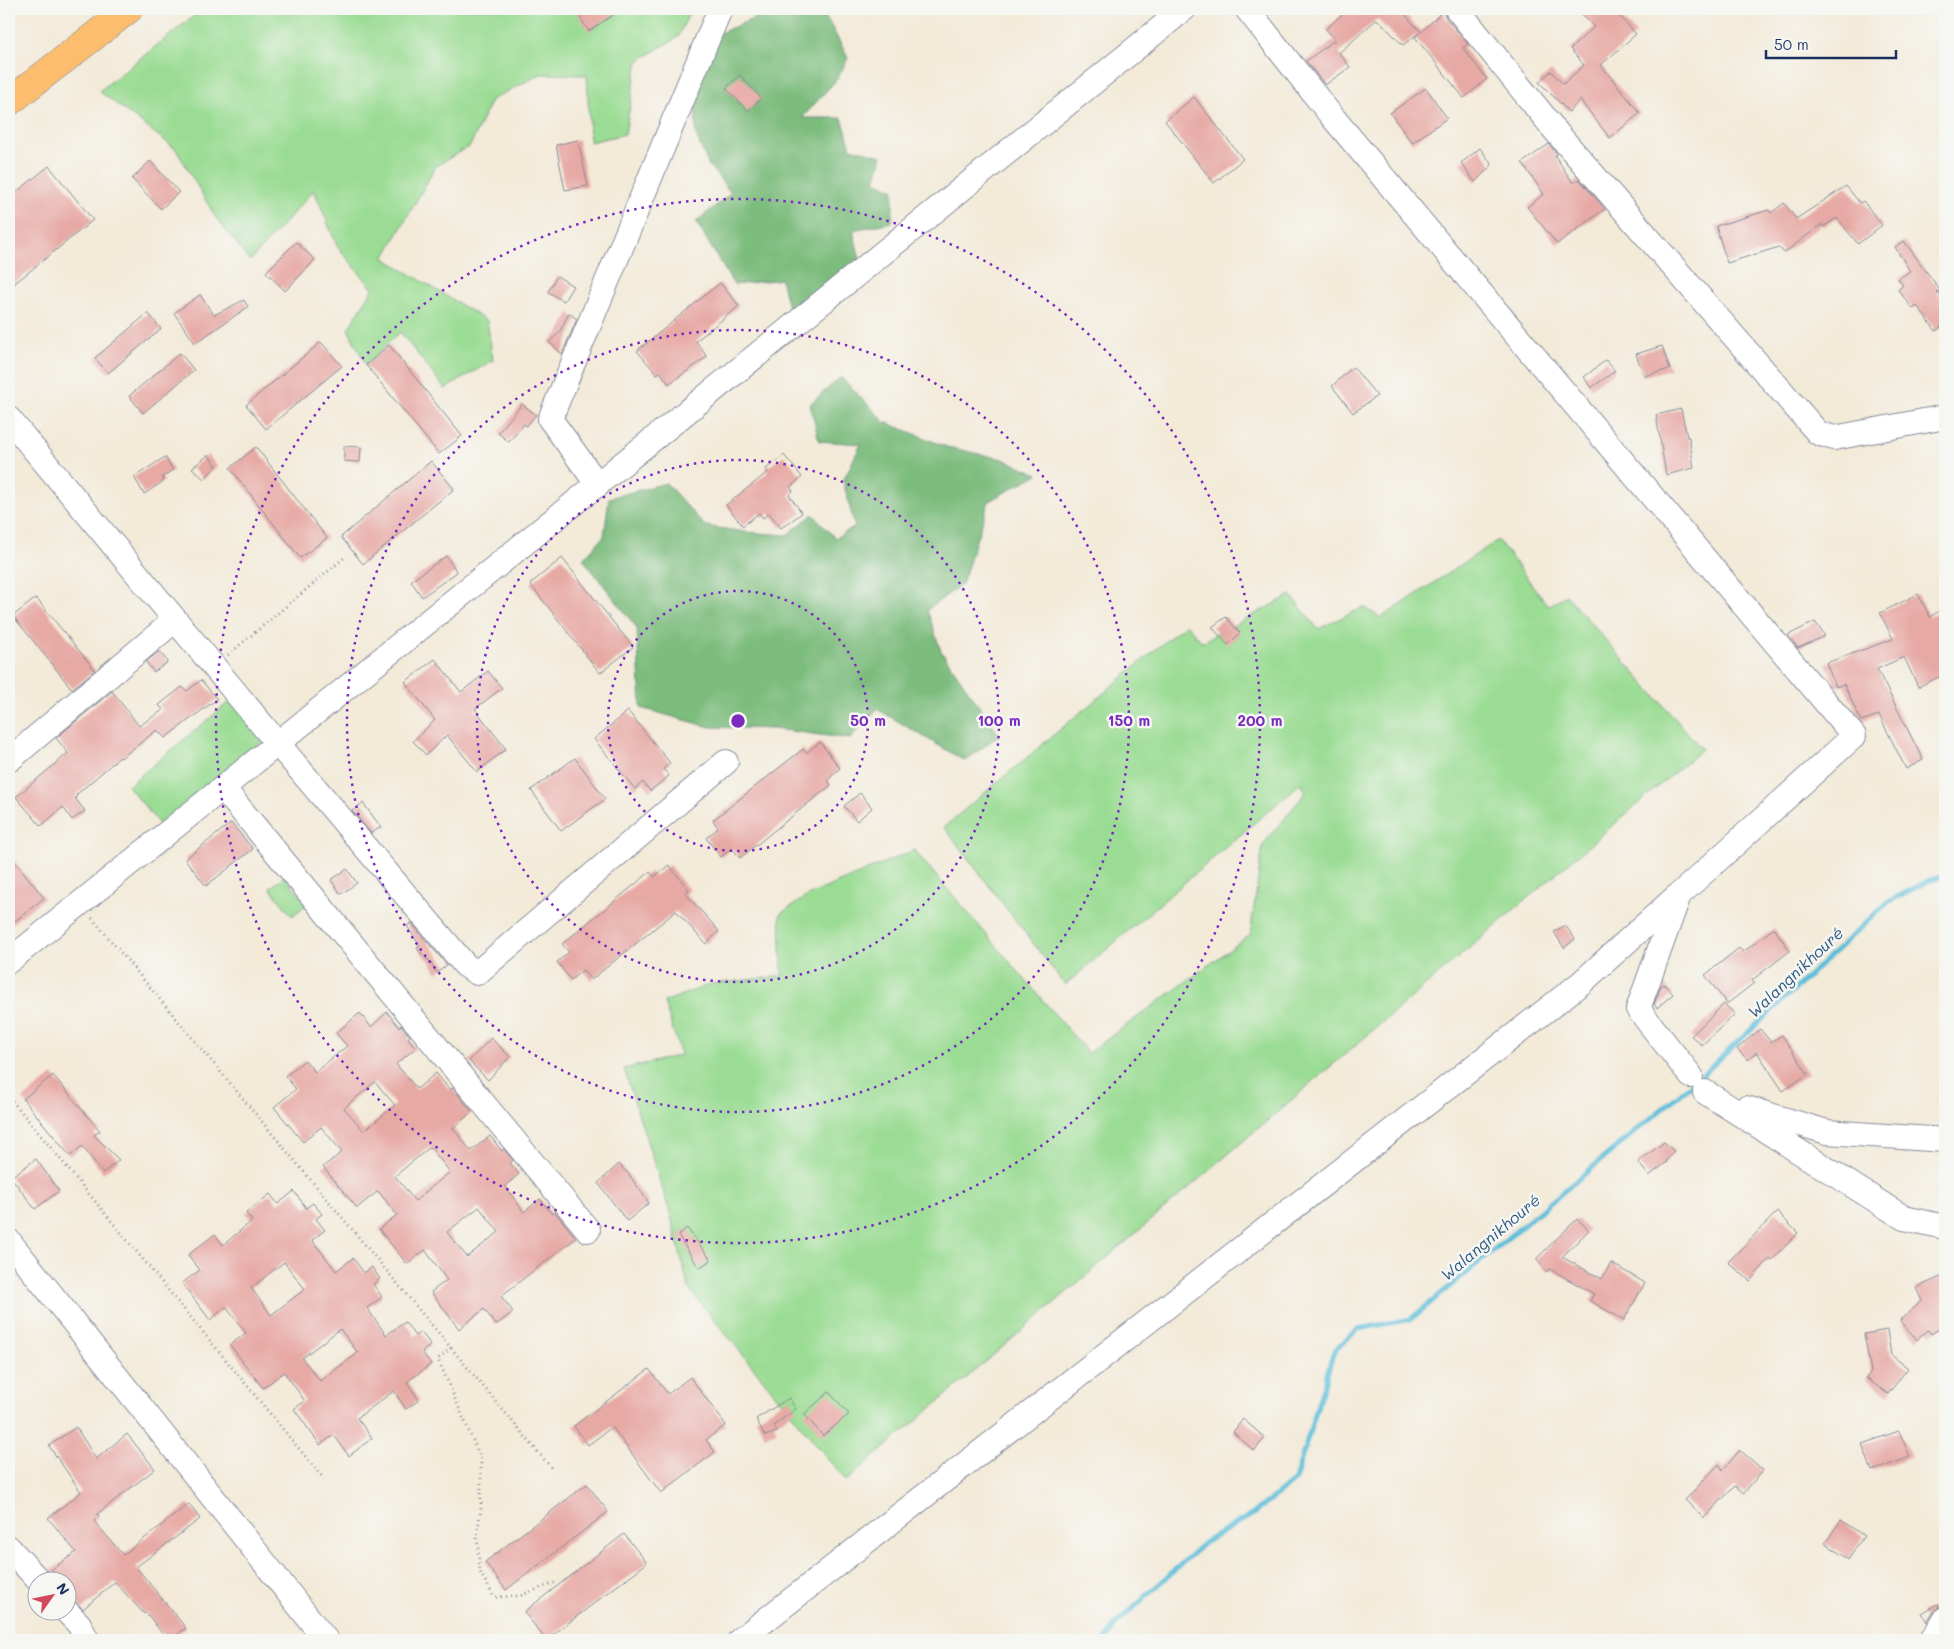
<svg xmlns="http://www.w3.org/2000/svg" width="1954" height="1649" font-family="Mali,sans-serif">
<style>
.green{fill:#9adc93;stroke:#5a8678}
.forest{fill:#7bbc7d;stroke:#4b766e}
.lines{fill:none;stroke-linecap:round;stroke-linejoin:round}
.stream{stroke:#5bbdd9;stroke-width:5}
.building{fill:#e7a9a4;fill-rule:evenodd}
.minor-casing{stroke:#878c9b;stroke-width:26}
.major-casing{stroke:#878c9b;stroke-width:29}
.path{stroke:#878c9b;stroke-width:3;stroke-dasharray:1 4;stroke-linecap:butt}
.minor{stroke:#fff;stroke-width:24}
.major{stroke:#fcbd6e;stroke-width:28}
.ring{fill:none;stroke:#7b2cbf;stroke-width:2.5;stroke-dasharray:2.5 5}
.labels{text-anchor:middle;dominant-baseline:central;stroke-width:5;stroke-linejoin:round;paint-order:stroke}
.water-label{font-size:16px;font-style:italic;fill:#2e5a83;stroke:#f6f6f2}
.centre{fill:#7b2cbf;stroke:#f6f6f2;stroke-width:2.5}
.ring-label{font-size:15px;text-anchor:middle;font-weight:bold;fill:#7b2cbf;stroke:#f6f6f2;stroke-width:5;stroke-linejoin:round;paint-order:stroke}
</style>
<rect width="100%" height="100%" fill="#f6f6f2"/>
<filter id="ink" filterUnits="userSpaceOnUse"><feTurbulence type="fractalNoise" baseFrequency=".02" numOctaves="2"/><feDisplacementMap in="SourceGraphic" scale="10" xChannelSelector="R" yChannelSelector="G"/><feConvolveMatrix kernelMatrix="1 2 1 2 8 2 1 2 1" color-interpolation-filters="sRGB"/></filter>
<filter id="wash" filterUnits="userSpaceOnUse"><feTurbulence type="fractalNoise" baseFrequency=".0096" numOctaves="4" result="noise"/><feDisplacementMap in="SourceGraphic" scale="20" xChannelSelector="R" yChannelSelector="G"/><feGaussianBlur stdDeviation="1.12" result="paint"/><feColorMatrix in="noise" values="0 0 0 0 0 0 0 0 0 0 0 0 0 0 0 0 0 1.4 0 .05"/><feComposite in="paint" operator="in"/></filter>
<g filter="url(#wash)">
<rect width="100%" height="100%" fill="#f3ead8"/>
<g class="green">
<polygon points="203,9 691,9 678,37 638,61 625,134 590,142 587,75 541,74 491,100 470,146 436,166 384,258 487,321 493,360 445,389 400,332 366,365 348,329 373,289 337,246 314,190 250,261 216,218 176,149 99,91"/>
<polygon points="1498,540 1548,606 1566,595 1702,749 846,1481 689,1289 670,1213 624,1069 681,1055 664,1002 711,984 782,976 780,914 809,895 914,850 1088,1053 1250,935 1263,845 1306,792 1301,783 1065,985 944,827 1186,624 1202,642 1291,595 1318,629 1364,607 1381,618"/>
<polygon points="234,698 267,738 160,825 128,786"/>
<polygon points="285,876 307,904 292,916 270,888"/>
</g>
<g class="forest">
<polygon points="776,9 815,9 828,20 848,58 838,78 802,118 842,118 851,148 882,156 875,181 894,190 892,222 853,230 865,281 790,316 781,279 734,285 696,222 731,193 708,164 696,135 695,89 715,35"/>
<polygon points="841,377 885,422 947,447 1003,459 1038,474 989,501 962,584 927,610 941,651 999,735 965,761 877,709 850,739 775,729 710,727 641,708 637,628 583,559 604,536 609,498 666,483 705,526 745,532 787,535 813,514 835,538 855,527 843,481 861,444 819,441 810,404"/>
</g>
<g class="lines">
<g class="stream">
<polyline points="1699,1078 1888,902 1930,880 1945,876"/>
<polyline points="1105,1640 1117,1623 1204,1543 1253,1514 1295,1480 1334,1351 1358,1329 1411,1319 1692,1084"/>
</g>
</g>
<g id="blocks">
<g class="building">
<polygon points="574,9 622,9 589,31"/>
<polygon points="1348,9 1400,9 1421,32 1443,11 1446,18 1468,44 1463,48 1487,79 1464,98 1415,37 1419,33 1403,45 1377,19 1339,53 1350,67 1325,85 1306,61 1335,40 1326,29"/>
<polygon points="1577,9 1613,9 1636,34 1601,65 1640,113 1610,138 1580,100 1569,112 1539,82 1551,71 1563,84 1584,65 1570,49 1594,27"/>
<polygon points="740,75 761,98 748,111 726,88"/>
<polygon points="1426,88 1447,118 1412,143 1390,113"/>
<polygon points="1194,97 1243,159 1214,183 1165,121"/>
<polygon points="578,140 588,186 565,190 556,145"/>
<polygon points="1549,144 1557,154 1555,156 1573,183 1579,179 1605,209 1557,244 1527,207 1544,194 1522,163"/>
<polygon points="1480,148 1492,165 1475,182 1461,163"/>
<polygon points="150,161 179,192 161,209 132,179"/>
<polygon points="49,166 93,220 9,288 9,198"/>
<polygon points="1846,186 1860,203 1863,201 1882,225 1858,244 1837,218 1823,227 1822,224 1784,253 1779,247 1727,263 1716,226 1769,210 1771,213 1784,203 1796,219"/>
<polygon points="1904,241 1940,290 1937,292 1945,301 1945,324 1936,331 1917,306 1913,309 1898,290 1903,285 1898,279 1910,271 1895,247"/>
<polygon points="296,242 315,260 285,291 266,272"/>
<polygon points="557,276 573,286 564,301 548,292"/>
<polygon points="720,283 739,306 696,341 707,357 669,384 660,372 657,374 637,351"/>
<polygon points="200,295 214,315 244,300 248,307 195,343 174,313"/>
<polygon points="148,313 161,329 108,373 95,358"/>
<polygon points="569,313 577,319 562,354 549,342 559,333"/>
<polygon points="321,342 342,366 266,429 246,405"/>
<polygon points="389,345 462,436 439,454 366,365"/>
<polygon points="1662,346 1670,369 1644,376 1636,354"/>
<polygon points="180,353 194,370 143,413 129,396"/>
<polygon points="1606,360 1615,371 1591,388 1584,377"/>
<polygon points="1353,367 1377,396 1353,413 1332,386"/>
<polygon points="522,404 536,415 526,426 524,424 509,442 498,433"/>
<polygon points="1681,409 1687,437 1689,437 1694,468 1666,475 1656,415"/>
<polygon points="344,446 361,447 360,462 344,461"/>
<polygon points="256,447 327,538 300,558 230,468"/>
<polygon points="208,455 217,466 204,479 192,468"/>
<polygon points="784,455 802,477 790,487 793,491 789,495 802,513 781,528 769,513 763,518 759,513 743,526 726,505 768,472 766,469"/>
<polygon points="165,457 173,470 162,477 164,481 144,494 134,477"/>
<polygon points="431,461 454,489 363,564 341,537"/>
<polygon points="446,556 457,572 422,597 411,581"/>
<polygon points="562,558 633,647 600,673 530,584"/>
<polygon points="1918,594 1930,617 1945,607 1945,674 1918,687 1904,657 1877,669 1923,760 1906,769 1879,715 1861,721 1844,684 1836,687 1826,663 1893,639 1880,613"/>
<polygon points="36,598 95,670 72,689 13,616"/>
<polygon points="1226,617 1240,633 1228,645 1212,627"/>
<polygon points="1815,622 1825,636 1798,648 1788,635"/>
<polygon points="159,651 168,662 154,672 146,662"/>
<polygon points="435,659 461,692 488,671 502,688 475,709 506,749 477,772 447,735 426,755 413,741 435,720 405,682"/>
<polygon points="201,680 217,699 165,738 157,730 121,758 120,757 76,795 77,796 75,798 85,811 72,820 63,807 41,826 16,797 68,753 56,738 112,691 139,726 163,710 159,705 182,687 187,691"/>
<polygon points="628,711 670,763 663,769 669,776 650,791 643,782 635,789 594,739"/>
<polygon points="820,742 840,768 828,780 831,785 740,858 732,848 721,857 706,838 718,828 713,820 803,749 806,753"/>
<polygon points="575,758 605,799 561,831 531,790"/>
<polygon points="860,793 872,808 857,821 844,806"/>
<polygon points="363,803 381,827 371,833 352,811"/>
<polygon points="231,823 253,849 206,886 185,859"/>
<polygon points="9,854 44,898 9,926"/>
<polygon points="669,865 689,890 685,893 719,931 706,944 676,911 591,980 583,970 571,980 557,962 569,952 562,944 650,872 654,877"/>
<polygon points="347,869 357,883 341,894 331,880"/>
<polygon points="411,923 447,965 437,973 428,959 427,960 417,948 420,946 407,926"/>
<polygon points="1565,925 1575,939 1564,948 1554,932"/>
<polygon points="1774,928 1790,951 1752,980 1754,983 1727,1004 1705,975 1739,948 1743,952"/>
<polygon points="1664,984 1673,994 1657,1008 1654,1004 1661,986"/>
<polygon points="1724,1004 1735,1014 1702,1045 1691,1036"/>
<path d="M387,1012L399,1027L401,1025L410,1036L408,1038L416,1048L396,1064L417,1089L436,1073L450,1090L453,1088L472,1112L453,1128L471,1151L490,1136L502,1151L504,1149L513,1160L510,1163L519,1174L505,1186L524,1212L540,1199L552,1214L555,1212L576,1238L501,1296L513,1312L496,1325L484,1309L459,1329L431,1292L447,1280L425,1250L407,1264L379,1229L397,1215L378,1191L357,1208L323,1167L342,1152L321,1127L303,1142L274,1107L296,1089L285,1076L305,1060L315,1072L347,1046L336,1033L360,1013L371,1027ZM375,1082L395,1105L364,1131L344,1108ZM430,1147L450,1172L415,1201L395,1176ZM479,1207L499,1232L467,1257L447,1232Z"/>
<polygon points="1760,1029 1771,1042 1782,1035 1808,1074 1783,1091 1757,1052 1748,1060 1737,1049"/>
<polygon points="491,1038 510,1057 488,1080 469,1061"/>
<polygon points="53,1075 100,1131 94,1135 119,1160 103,1173 82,1146 70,1156 23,1099"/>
<polygon points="1664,1142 1674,1151 1666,1161 1667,1162 1649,1176 1638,1162"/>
<polygon points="36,1159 59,1191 35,1209 11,1177"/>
<polygon points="619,1164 630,1176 649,1203 627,1221 598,1183"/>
<path d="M294,1191L306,1208L313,1203L322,1214L316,1219L325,1230L312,1240L336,1271L353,1258L364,1273L372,1267L380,1279L373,1284L382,1297L367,1308L386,1335L405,1322L415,1336L421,1332L431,1345L422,1352L431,1364L407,1382L419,1400L406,1409L394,1391L357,1418L372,1438L349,1456L334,1435L320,1445L294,1409L305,1401L284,1372L263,1388L230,1345L246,1333L226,1307L210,1320L182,1283L200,1270L188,1255L215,1234L223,1245L252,1221L246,1213L270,1194L278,1204ZM284,1262L305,1289L271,1315L251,1288ZM340,1329L358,1353L320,1381L302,1358Z"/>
<polygon points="1777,1212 1798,1233 1772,1260 1770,1258 1750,1281 1728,1262"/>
<polygon points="1577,1219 1589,1230 1562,1257 1602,1279 1611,1263 1645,1283 1624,1320 1590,1301 1594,1294 1550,1269 1547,1272 1536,1259"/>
<polygon points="687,1228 711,1260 699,1268 678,1235"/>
<polygon points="1945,1275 1945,1325 1931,1334 1928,1330 1917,1340 1900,1320 1922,1301 1916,1288"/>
<polygon points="1887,1330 1891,1355 1908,1368 1888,1394 1866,1378 1871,1372 1864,1334"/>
<polygon points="649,1369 668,1394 690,1377 726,1425 706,1440 715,1452 661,1493 612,1427 588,1445 574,1426"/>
<polygon points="829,1392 849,1414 823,1436 804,1414"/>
<polygon points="789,1398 796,1409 774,1425 777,1432 765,1436 756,1419"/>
<polygon points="1243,1419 1265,1438 1254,1451 1233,1432"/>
<polygon points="76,1427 96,1459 127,1434 155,1469 97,1514 99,1516 94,1521 123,1555 189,1504 200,1519 136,1567 186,1628 170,1640 167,1640 146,1612 144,1614 115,1582 83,1609 68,1595 68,1582 59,1582 51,1570 76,1552 48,1518 81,1492 49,1446"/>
<polygon points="1899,1431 1910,1457 1872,1471 1862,1444"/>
<polygon points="1740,1450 1763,1470 1744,1493 1735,1486 1704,1518 1685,1500 1719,1464 1723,1470"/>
<polygon points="587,1484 608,1512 506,1590 485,1562"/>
<polygon points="1841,1520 1864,1536 1848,1559 1825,1543"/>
<polygon points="624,1534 647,1563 546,1640 524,1612"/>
<polygon points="1937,1604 1939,1607 1933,1612 1927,1622 1922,1613"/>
</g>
</g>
</g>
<g filter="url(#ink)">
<use href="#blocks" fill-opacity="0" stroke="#878c9b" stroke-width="1"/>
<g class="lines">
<defs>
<g id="minor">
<polyline points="1247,9 1330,114 1854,736 1679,895 1638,1009 1691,1076"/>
<polyline points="1457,9 1558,134 1818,433 1834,438 1945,417"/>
<polyline points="9,419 278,744 465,965 477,973 726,762"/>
<polyline points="598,485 550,419 720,9"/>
<polyline points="9,760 175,620"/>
<polyline points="223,788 588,1230"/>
<polyline points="9,961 1184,9"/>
<polyline points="1705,1092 1904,1218 1945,1227"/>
<polyline points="1746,1108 1827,1132 1945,1140"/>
<polyline points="9,1241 326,1640"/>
<polyline points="9,1548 40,1582"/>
<polyline points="67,1612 79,1624 87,1640"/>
<polyline points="740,1640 1581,983 1676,897"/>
<polyline points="1932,1640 1945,1619"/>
</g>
<polyline id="major" points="9,102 129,9"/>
</defs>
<use href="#minor" class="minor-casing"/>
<use href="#major" class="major-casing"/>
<g class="path">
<polyline points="228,655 345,557"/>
<polyline points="92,918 553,1470"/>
<polyline points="9,1097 324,1479"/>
<polyline points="451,1348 438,1359 481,1459 481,1508 477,1536 480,1572 494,1597 519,1596 557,1582"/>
</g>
<use href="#minor" class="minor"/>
<use href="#major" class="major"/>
</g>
</g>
<g class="ring">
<circle cx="738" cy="721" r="130"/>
<circle cx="738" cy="721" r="261"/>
<circle cx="738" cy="721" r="391"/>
<circle cx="738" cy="721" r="522"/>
</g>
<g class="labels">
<g class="water-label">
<text transform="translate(1795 972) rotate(-43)">Walangnikhouré</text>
<text transform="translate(1490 1237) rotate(-40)">Walangnikhouré</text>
</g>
</g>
<circle cx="738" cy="721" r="8" class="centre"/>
<g class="ring-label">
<text x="868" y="726">50 m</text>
<text x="999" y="726">100 m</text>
<text x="1129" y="726">150 m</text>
<text x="1260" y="726">200 m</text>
</g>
<rect width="1954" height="1649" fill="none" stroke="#f6f6f2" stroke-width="30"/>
<g transform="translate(52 1596) rotate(57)"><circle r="24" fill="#f6f6f2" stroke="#9ea6b7"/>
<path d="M0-4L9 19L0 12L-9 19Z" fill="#d1495b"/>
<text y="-8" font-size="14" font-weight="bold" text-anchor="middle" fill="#1b2f5e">N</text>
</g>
<path d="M1766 50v8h130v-8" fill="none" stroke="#1b2f5e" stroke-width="2.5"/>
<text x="1774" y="50" font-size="15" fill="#1b2f5e" stroke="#f6f6f2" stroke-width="4" paint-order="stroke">50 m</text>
</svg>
